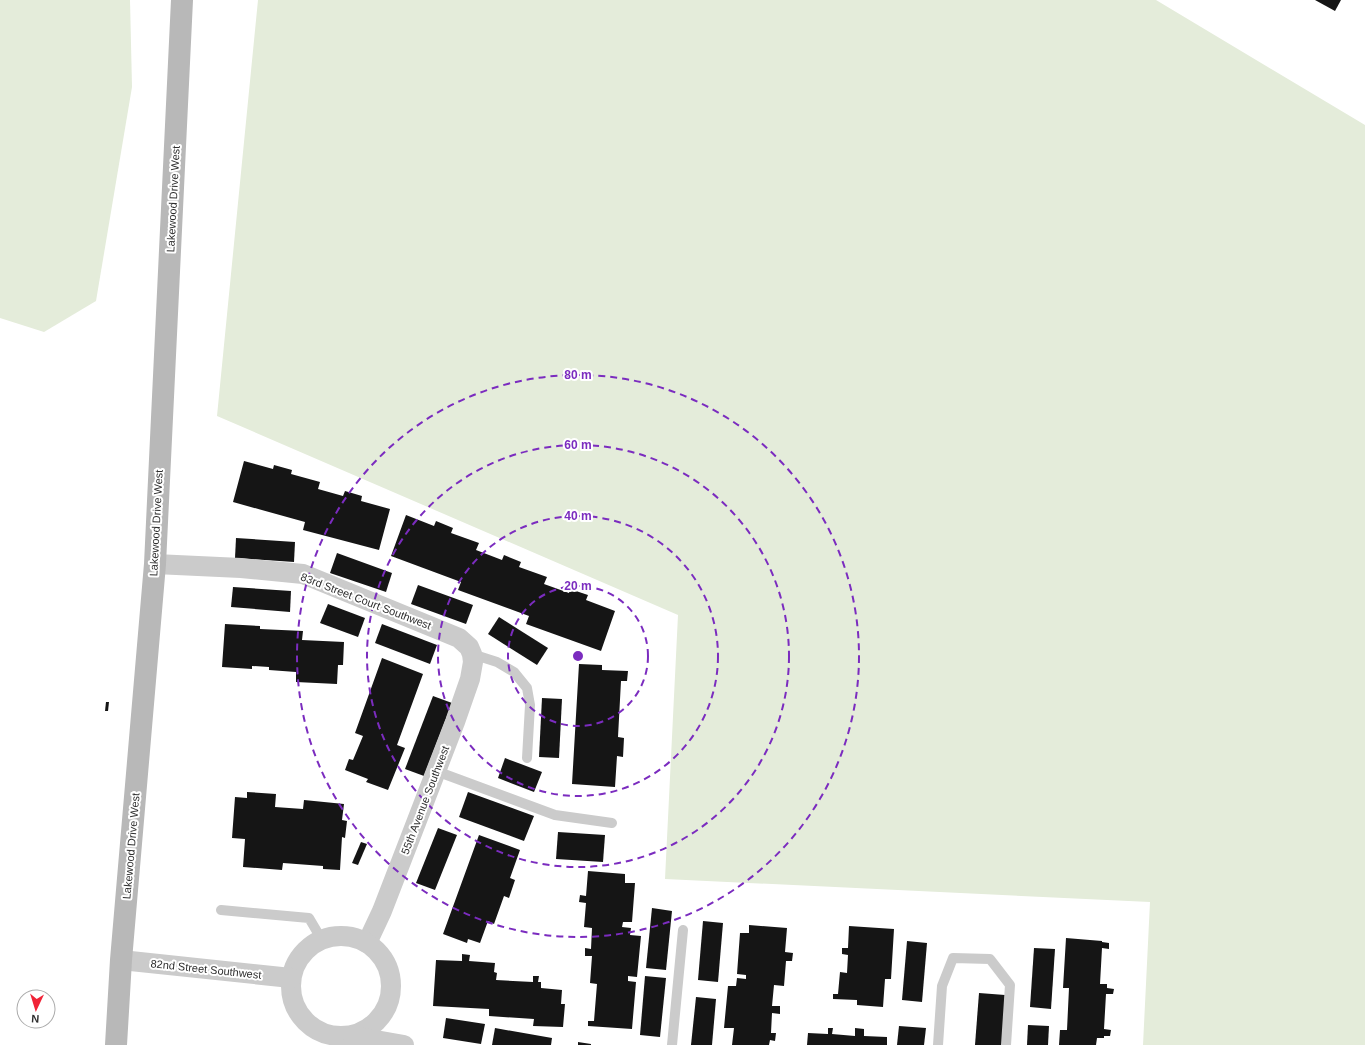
<svg xmlns="http://www.w3.org/2000/svg" width="1365" height="1045" font-family="Helvetica,sans-serif">
<style>
.green{fill:#e4ecda}
.building{fill:#151515}
.lines{fill:none;stroke-linecap:round;stroke-linejoin:round}
.service{stroke:#cbcbcb;stroke-width:10}
.minor{stroke:#cbcbcb;stroke-width:20}
.secondary{stroke:#b8b8b8;stroke-width:22}
.ring{fill:none;stroke:#7b2cbf;stroke-width:2;stroke-dasharray:7 5}
.labels{text-anchor:middle;dominant-baseline:central;stroke-width:4;stroke-linejoin:round;paint-order:stroke}
.street-label{font-size:11px;fill:#2e2e2e;stroke:#fff}
.centre{fill:#7b2cbf;stroke:#fff;stroke-width:2}
.ring-label{font-size:12px;text-anchor:middle;font-weight:bold;fill:#7b2cbf;stroke:#fff;stroke-width:4;stroke-linejoin:round;paint-order:stroke}
</style>
<rect width="100%" height="100%" fill="#fff"/>
<g class="green">
<polygon points="0,0 130,0 132,87 96,301 44,332 0,318"/>
<polygon points="258,0 1156,0 1365,125 1365,1045 1143,1045 1150,902 665,879 678,615 217,416"/>
</g>
<g class="building">
<polygon points="1315,0 1341,0 1335,11"/>
<polygon points="244,461 273,469 274,465 292,470 291,474 320,482 318,489 343,496 345,491 362,496 361,501 390,509 379,550 303,530 305,522 233,502"/>
<polygon points="406,515 434,526 436,521 453,528 451,533 479,543 476,550 502,560 504,555 521,562 519,567 547,577 544,584 569,593 570,589 588,595 586,600 615,611 601,651 526,624 529,616 458,590 461,582 391,556"/>
<polygon points="236,538 295,542 294,562 235,558"/>
<polygon points="337,553 392,573 386,592 330,573"/>
<polygon points="418,585 473,605 466,624 411,604"/>
<polygon points="233,587 291,591 290,612 231,607"/>
<polygon points="328,604 365,618 358,637 320,623"/>
<polygon points="499,617 548,648 537,665 488,634"/>
<polygon points="225,624 260,626 260,629 303,631 302,640 344,642 343,665 338,665 337,684 296,682 296,672 269,670 269,667 252,666 252,669 222,667"/>
<polygon points="382,624 437,645 430,664 375,643"/>
<polygon points="382,658 423,674 397,745 405,748 388,790 366,782 368,779 345,770 349,759 353,760 363,736 355,733"/>
<polygon points="579,664 602,665 602,670 628,671 627,681 621,681 618,737 624,738 623,757 617,756 615,787 572,784"/>
<polygon points="433,696 452,703 424,776 405,769"/>
<polygon points="542,698 562,699 559,758 539,757"/>
<polygon points="106,702 109,702 108,711 105,711"/>
<polygon points="505,758 542,772 534,792 498,778"/>
<polygon points="247,792 276,794 275,807 303,809 304,800 344,804 342,820 347,821 345,838 342,837 340,870 323,869 323,866 283,863 282,870 243,867 245,839 232,838 235,797 247,798"/>
<polygon points="468,792 534,816 524,841 459,817"/>
<polygon points="438,828 457,835 435,890 416,883"/>
<polygon points="558,832 605,835 603,862 556,859"/>
<polygon points="479,835 520,850 510,878 515,880 509,898 504,896 494,924 488,921 480,943 468,939 467,943 443,934"/>
<polygon points="361,842 367,844 358,865 352,863"/>
<polygon points="588,871 625,874 625,883 635,883 632,922 623,922 622,927 631,928 630,935 641,936 637,977 628,976 628,981 636,982 632,1029 588,1026 588,1021 594,1021 597,984 590,983 592,956 585,956 585,948 591,949 592,928 584,927 586,903 579,902 580,895 586,896"/>
<polygon points="652,908 672,911 666,970 646,968"/>
<polygon points="703,921 723,923 718,982 698,980"/>
<polygon points="749,925 787,928 785,952 793,953 792,961 786,961 784,986 774,985 772,1006 780,1006 780,1014 772,1013 771,1033 776,1033 775,1041 770,1040 769,1045 732,1045 734,1028 724,1028 728,986 736,986 737,978 746,979 746,975 737,974 740,933 749,933"/>
<polygon points="849,926 894,929 891,979 885,979 883,1007 857,1005 857,1000 833,999 833,994 838,994 840,972 847,973 848,955 842,954 842,948 848,948"/>
<polygon points="1066,938 1102,941 1102,942 1109,943 1109,949 1102,948 1100,984 1107,984 1107,988 1114,989 1113,994 1106,994 1104,1029 1111,1030 1110,1036 1104,1036 1104,1038 1097,1038 1096,1045 1059,1045 1060,1030 1067,1030 1069,988 1063,988"/>
<polygon points="907,941 927,943 922,1002 902,1000"/>
<polygon points="1034,948 1055,949 1051,1009 1030,1007"/>
<polygon points="462,954 470,955 469,961 495,963 494,972 497,973 496,980 533,982 533,976 539,976 538,982 541,982 541,988 562,990 561,1004 565,1004 563,1027 533,1026 534,1019 489,1016 489,1009 433,1006 436,960 462,961"/>
<polygon points="645,976 666,978 660,1037 640,1035"/>
<polygon points="979,993 1005,995 1002,1045 975,1045"/>
<polygon points="696,997 716,999 712,1045 691,1045"/>
<polygon points="446,1018 485,1024 481,1044 443,1038"/>
<polygon points="1028,1025 1049,1026 1048,1045 1027,1045"/>
<polygon points="899,1026 926,1028 924,1045 897,1045"/>
<polygon points="495,1028 552,1038 551,1045 492,1045"/>
<polygon points="828,1028 833,1028 832,1034 855,1036 855,1028 864,1029 864,1036 887,1037 887,1045 807,1045 808,1033 828,1034"/>
<polygon points="578,1042 591,1044 591,1045 578,1045"/>
</g>
<g class="lines">
<g class="service">
<polyline points="472,654 497,662 514,672 527,688 530,705 527,758"/>
<polyline points="436,771 555,815 612,823"/>
<polyline points="221,910 309,918 322,940"/>
<polyline points="672,1045 683,930"/>
<polyline points="938,1045 942,986 953,958 990,959 1010,985 1006,1045"/>
</g>
<g class="minor">
<polyline points="155,564 241,568 303,574 459,638 469,647 472,654 473,662 470,679 455,722 382,911 367,943"/>
<circle cx="341" cy="986" r="50"/>
<polyline points="121,960 291,978"/>
<polyline points="353,1036 404,1045"/>
</g>
<polyline class="secondary" points="116,1045 121,960 155,564 182,0"/>
</g>
<g class="ring">
<circle cx="578" cy="656" r="70"/>
<circle cx="578" cy="656" r="140"/>
<circle cx="578" cy="656" r="211"/>
<circle cx="578" cy="656" r="281"/>
</g>
<g class="labels">
<g class="street-label">
<text transform="translate(173 199) rotate(-87)">Lakewood Drive West</text>
<text transform="translate(156 523) rotate(-87)">Lakewood Drive West</text>
<text transform="translate(366 601) rotate(21)">83rd Street Court Southwest</text>
<text transform="translate(425 800) rotate(-69)">55th Avenue Southwest</text>
<text transform="translate(131 846) rotate(-85)">Lakewood Drive West</text>
<text transform="translate(206 969) rotate(6)">82nd Street Southwest</text>
</g>
</g>
<circle cx="578" cy="656" r="6" class="centre"/>
<g class="ring-label">
<text x="578" y="379">80 m</text>
<text x="578" y="449">60 m</text>
<text x="578" y="520">40 m</text>
<text x="578" y="590">20 m</text>
</g>
<g transform="translate(36 1009) rotate(184)"><circle r="19" fill="#ffffff" stroke="#ababab"/>
<path d="M0-3L7 15L0 10L-7 15Z" fill="#f02437"/>
<text y="-6" font-size="11" font-weight="bold" text-anchor="middle" fill="#2e2e2e">N</text>
</g>
</svg>
